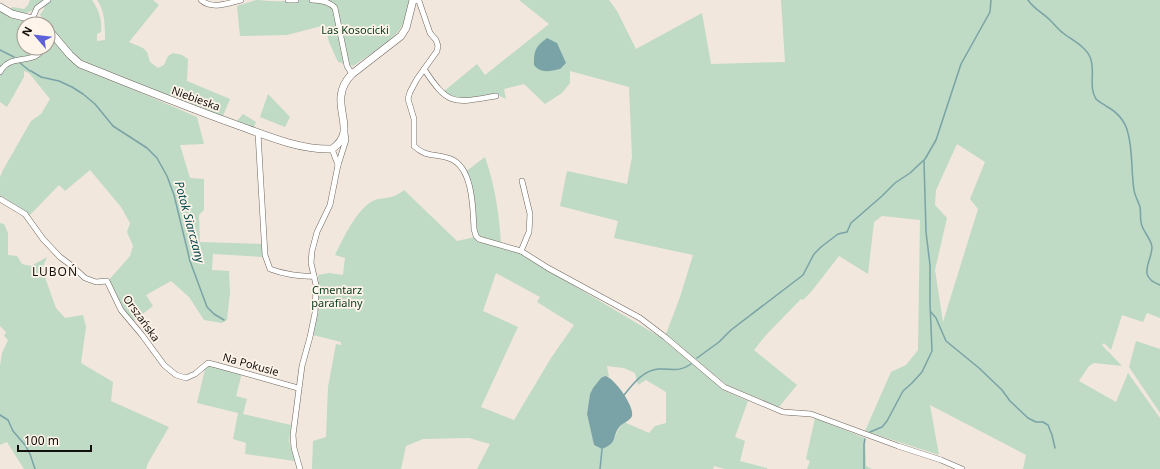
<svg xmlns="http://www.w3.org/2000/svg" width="1160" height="469" font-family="'Noto Sans',sans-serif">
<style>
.green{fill:#bfdac5;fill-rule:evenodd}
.water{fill:#79a3a6}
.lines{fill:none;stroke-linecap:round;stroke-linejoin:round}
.stream{stroke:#79a3a6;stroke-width:1.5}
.minor-casing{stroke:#6e655d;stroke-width:6}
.tertiary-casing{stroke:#6e655d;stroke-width:8}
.minor{stroke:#fff;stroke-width:5}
.tertiary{stroke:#fff;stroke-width:7}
.labels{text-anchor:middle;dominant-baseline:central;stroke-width:3.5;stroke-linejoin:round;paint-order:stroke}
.park-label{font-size:11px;fill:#063a1b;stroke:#fff4ea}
.street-label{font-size:11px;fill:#120f0c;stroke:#fff4ea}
.water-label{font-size:12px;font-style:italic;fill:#03484c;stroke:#fff4ea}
.neighbourhood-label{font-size:12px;letter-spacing:1px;fill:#120f0c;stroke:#fff4ea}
</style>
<rect width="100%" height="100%" fill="#f1e7dd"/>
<g class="green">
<path d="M30,0H92C99,10 102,19 101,32L97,34V41L105,40C105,26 105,11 97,0H153L159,5L129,42L143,48L147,52L150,62L158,68L164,65L168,56L173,53L182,55L188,59L187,81L230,99L223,116L163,96L86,64L74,55L40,15L44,9L43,2C32,12 25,17 11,10V8L13,7L24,9L28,5Z"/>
<path d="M256,0C264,0 282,3 288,0H410C408,8 407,17 403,24C396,39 366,57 353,66L338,62L329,42L325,25L287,35L240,36L237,6Z"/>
<path d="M519,0H609L617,11L636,49L702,13L711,64L785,62L781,0H1160V318L1147,313L1143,322L1122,315L1111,350L1104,343L1102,345L1122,366L1094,363L1089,366L1079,381L1116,402L1128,373L1160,418V469H1023L1026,455L930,405L939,455L865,431L891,372L906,365L918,350L920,220L882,216L874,222L868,274L839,256L811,292L803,300L801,299L766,335L754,350L797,385L779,407L727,385L697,361L666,334L680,297L693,255L614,238L618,221L560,206L567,171L627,184L632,157L629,87L570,71V83L562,93L545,104L524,84L504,89L506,99L496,94L456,100L443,92L477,64L485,75L549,24ZM957,144L985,162L970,199L978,209L943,322L935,270L947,218L935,205L936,190Z"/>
<polygon points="0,11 11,18 32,24 24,24 24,48 40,48 40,50 29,55 34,59 45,51 46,48 48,48 48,32 66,55 100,75 197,117 204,144 180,145 190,178 204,179 204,210 199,215 200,242 263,244 264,257 213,254 212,270 229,271 230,292 227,320 222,323 204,320 189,297 171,281 146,295 153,306 132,322 122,306 109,280 130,256 133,246 127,232 130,223 121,207 90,170 65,191 59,185 29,216 0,195 0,177 3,170 31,121 41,114 50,99 29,73 24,71 24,77 7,107 0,102"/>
<polygon points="268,94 290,117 285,127 260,117"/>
<polygon points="243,114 256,122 254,127 237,121"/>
<path d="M485,157C495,186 499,213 501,244L480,239L476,233L465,172Z"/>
<path d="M404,190L457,241L475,237L478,242L503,248L521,254L660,337L725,391L748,401L735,437L745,441L740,461L767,468V469H725L714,466L713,469H477L490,444L469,438L423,439L406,446L401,469H312L313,441L326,437L328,387L336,344L341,345V342L313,335L319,292L318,275L329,273L343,275L345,258L335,255C343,239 358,206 375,200C389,196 391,200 404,190ZM496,273L540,297L537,302L574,325L551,358L514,420L481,407L518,327L483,311ZM607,366L624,368L635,373L638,385L646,380L666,392V423L655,426L649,433L624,422C612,434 619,441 602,449L594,445L587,414L590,394L593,388L605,376L609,377Z"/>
<polygon points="0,223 4,224 8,233 8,255 17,256 22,264 31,266 47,257 42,269 56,308 65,318 83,315 86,327 81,363 113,382 111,401 169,427 148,463 146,469 24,469 7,442 0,445 0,366 2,353 8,340 4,336 6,332 0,326"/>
<polygon points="1136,341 1160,349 1160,413 1129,367"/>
<polygon points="209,365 242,373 236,396 247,399 243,414 291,425 289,441 295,461 245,454 246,443 233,439 238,413 197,403 205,369"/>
<polygon points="815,418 865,438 866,466 872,469 807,469 810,461 806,459"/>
</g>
<g class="water">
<path d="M547,38L557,43L566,63L560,69C550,71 541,74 534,65C534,51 535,47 547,38Z"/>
<path d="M605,376C614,377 635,407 632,416C630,421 624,422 620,426C611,437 619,442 602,449L594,445L587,414L590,394L593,388L601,378Z"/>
</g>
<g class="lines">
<g class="stream">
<path d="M1028,0C1034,9 1043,13 1050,20C1055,25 1058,29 1063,33C1072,40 1086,47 1090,57C1096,70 1088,87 1096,99C1099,102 1102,103 1106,106C1117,112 1125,120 1128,133C1133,152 1131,171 1134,190C1135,196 1138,201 1140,207C1141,212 1140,217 1141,222C1142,231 1151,238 1152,247C1152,262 1136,276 1160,285"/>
<polyline points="0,50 14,57"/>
<polyline points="20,63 30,71"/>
<polyline points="31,71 41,77 59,81 72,87 83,94 95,104 113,126 147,148 157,158 167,176 174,195 190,261 207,307 214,314 224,320"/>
<polyline points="931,312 936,318 946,341 979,368 1002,390 1010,401 1028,418 1036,422 1043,422 1048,425 1052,435 1055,448"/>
<polyline points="697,358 719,342 731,330 803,275 814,254 821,247 838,234 847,232 851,223 882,196 895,183 910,173 925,159 936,140 961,64 990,12 991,0"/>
<path d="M624,395C633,384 642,371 658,369C672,368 678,373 691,364"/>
<polyline points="0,415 8,420 13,431 25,445 30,454 35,469"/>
<polyline points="870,432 882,427 887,421 903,391 912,383 922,372 932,351 930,303 930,265 926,232 924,161"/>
<polyline points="600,469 602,449"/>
<polyline points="864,469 864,444 865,439"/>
</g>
<defs>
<g id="minor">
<path d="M201,0C212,10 228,3 241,0"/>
<polyline points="288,0 296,0"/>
<path d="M312,0C320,0 329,1 335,8L347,66L352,74"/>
<path d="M415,0L419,1L430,33L436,40L438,46L437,51L417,79L410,92L408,99L414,119V146C426,158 437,153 451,159C473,168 473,209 474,229L476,236L479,239L521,251L548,268L640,318L665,337L724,387L783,412L811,414L898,446L941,460L962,469"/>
<polyline points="32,19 37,8 48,0"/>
<path d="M424,69C449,107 454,103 496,96"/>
<path d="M0,72C10,52 35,66 43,48"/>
<path d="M258,133L265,255L270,269C283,274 301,277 314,276"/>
<polyline points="332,149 338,165"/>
<polyline points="0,199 25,214 43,239 60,257 72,266 85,278 96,282 107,281 121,310 142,335 164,365 176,375 186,378 195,374 208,363 216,365 298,388"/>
<polyline points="521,251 529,232 530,214 522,181"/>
<polyline points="300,469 294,448 293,435 302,366 310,337 315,313 316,285 311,263 312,251 317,232 330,205 338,165 346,140 345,133"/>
</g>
<g id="tertiary">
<polyline points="0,7 12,14 32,19 42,24"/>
<path d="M48,29L70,55L80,64C133,85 184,106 237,125C267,136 300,150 332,149C354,134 339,117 341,96C342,87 346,80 352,74L401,36L406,28L413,0"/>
</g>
</defs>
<use href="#minor" class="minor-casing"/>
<use href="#tertiary" class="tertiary-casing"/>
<use href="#minor" class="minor"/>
<use href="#tertiary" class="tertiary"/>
</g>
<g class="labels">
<g class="park-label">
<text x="355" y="29">Las Kosocicki</text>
<text x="337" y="289">Cmentarz<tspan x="337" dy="13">parafialny</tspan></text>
</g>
<g class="street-label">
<text transform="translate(196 98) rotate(20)">Niebieska</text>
<text transform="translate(142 318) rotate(54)">Orszańska</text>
<text transform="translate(251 364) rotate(16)">Na Pokusie</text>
</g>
<g class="water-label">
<text transform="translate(190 222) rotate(75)">Potok Siarczany</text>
</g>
<g class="neighbourhood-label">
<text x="55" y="271">LUBOŃ</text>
</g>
</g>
<g transform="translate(36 36) rotate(298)"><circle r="19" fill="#fff4ea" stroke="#a09891"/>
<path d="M0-3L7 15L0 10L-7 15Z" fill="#5c61d8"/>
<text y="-6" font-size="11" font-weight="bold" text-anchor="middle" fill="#120f0c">N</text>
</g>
<path d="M18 445v6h73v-6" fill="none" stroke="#120f0c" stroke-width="2"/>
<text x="24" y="445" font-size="12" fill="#120f0c" stroke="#fff4ea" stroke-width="3" paint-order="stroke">100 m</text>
</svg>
